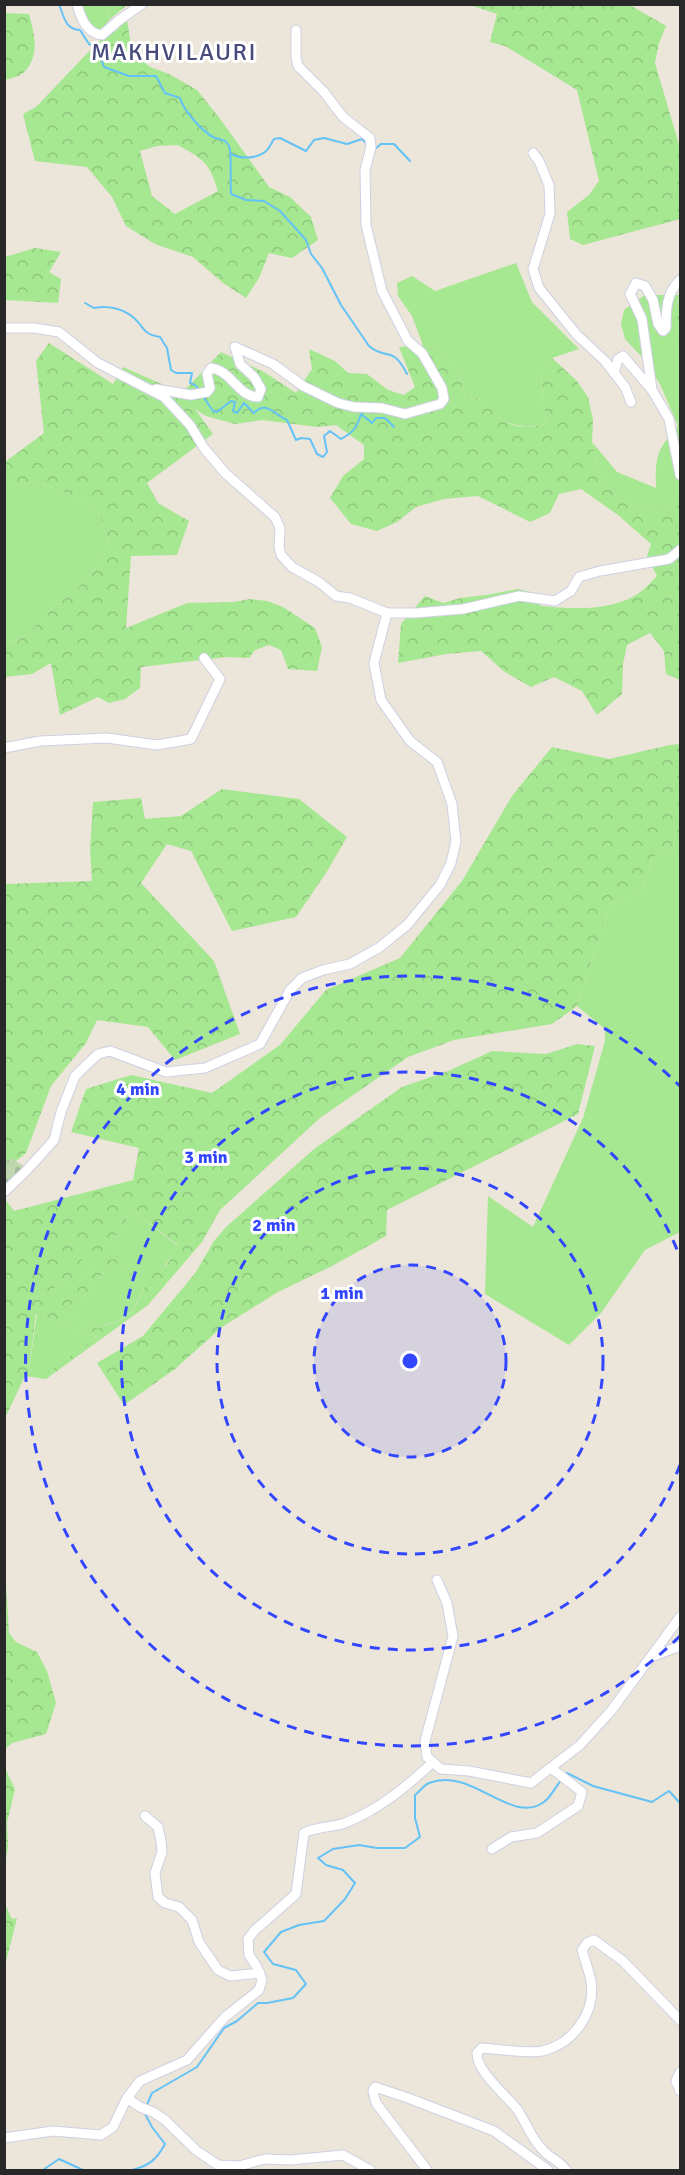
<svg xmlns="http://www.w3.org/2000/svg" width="685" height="2175" font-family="Signika,sans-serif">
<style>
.grass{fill:#a6e791}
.forest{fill:url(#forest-crowns);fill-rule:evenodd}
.cemetery{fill:url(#cemetery-stones)}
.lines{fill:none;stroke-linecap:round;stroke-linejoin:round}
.stream{stroke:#63c2f6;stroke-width:2}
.minor-casing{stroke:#ced0e3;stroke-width:11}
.minor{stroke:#fff;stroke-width:9}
.ring{fill:none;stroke:#3346ff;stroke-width:3;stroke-dasharray:10 8}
.labels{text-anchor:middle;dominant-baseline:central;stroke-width:6;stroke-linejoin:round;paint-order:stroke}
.quarter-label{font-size:24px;letter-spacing:1.5px;fill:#464b7c;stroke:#fff}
.centre{fill:#3346ff;stroke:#fff;stroke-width:3}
.ring-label{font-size:18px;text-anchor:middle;font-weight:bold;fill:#3346ff;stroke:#fff;stroke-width:6;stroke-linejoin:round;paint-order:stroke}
</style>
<defs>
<pattern id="forest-crowns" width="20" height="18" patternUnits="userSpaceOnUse" patternTransform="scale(1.5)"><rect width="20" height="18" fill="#a6e791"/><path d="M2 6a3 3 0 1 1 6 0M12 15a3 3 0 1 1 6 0" fill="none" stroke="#8fc67d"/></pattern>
<pattern id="cemetery-stones" width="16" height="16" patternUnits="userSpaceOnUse" patternTransform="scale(1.5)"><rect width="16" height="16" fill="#bfd7ae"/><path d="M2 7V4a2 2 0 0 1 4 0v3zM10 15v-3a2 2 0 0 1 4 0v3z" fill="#a4b996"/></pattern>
</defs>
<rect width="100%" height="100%" fill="#ece5d9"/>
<g class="grass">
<polygon points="75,5 104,5 110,19 103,29 95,30"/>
<path d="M516,263L532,302L579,349L552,358L541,376L546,424C512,430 503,424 481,398L466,400L457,366L439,351L423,345L412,316L398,296L397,283L412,276L435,291Z"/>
<path d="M645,295H679L674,315V332L680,337V502L645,511L624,501L606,487L599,471L592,442L617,472L656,488C655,457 657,449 678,426L660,384L640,355L625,339L621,324L624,310Z"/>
<polygon points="35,481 74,496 99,513 108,542 94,571 72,594 52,608 31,631 14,642 5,639 5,487"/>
<polygon points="680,847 680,1232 645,1250 601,1313 569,1345 485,1294 488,1196 533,1227 583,1118 605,1041 605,1029 577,1006 611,902 640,893 654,856"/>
<polygon points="132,1210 178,1246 165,1266 151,1272 110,1246"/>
<polygon points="83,1257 97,1264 53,1308 36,1298 72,1278"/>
<path d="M112,1260L145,1286C130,1318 131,1317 97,1328L62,1313L90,1291Z"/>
<polygon points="37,1314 97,1337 46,1375 29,1370"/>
</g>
<g class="forest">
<polygon points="104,4 127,4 127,5 110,19"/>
<polygon points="470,5 630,5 666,26 659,43 655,63 680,148 680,219 583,245 570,239 567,212 589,195 599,181 577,90 505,46 490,42 497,14"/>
<path d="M5,13L29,14C34,33 41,57 23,73C19,77 10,78 5,80Z"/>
<path d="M127,19L132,52L150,67L169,74L197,90L221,120L269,187L290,197L311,217L318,240L292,258L269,253L259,278L246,298L223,283L193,257L155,244L126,226L112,197L87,167L35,161L23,114L36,107L99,41L117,30ZM178,145C204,160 209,162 218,191L175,214L152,196L140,151L157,146Z"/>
<polygon points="35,248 61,252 49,272 61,279 58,303 5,300 5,257"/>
<polygon points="680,293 680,337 674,332 674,315"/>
<path d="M49,343L113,384L123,367L182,393L221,352L264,372L296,393L312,369L309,349L335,361L348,373L367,374L388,390L404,395L415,387L399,347L423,345L439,351L457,366L466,400L481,398C504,424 511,431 546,424L541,376L552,358L577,381L588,397L593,420L592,442L599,471L606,487L624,501L645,511L680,502V680L666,674L664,651L650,633L627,645L623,664L622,694L597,715L582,691L554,677L531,687L505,672L481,651L446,654L398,663L401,624L425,596L443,603L460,598L486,595L518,589L535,593L541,606C573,609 616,612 643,590C648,586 653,580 657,576L647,556L651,544L618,515L581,489L559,494L550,513L530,522L478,496L444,499L416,507L397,522L377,531L351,524L330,498L343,476L364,459V445L336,425L318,427L262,420L235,424L206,416L195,409L213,434L147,483L158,503L189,521L177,555L131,556L126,628L187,603L234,602L250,599L267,601L283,607L315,628L322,647L317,671L288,669L281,650L269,645L255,650L249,658L227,657L141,667L140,688L125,699L109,703L98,697L60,715L51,663L32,674L5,677V639L15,642L31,631L52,608L72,594L94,571L108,542L99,513L74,496L35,481L5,487V462L44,433L36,361Z"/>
<path d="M680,744V847L654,856L640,893L611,902L577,1006L552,1024L454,1040L408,1057L320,1118L220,1210L202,1242L148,1305L46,1379L25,1376L5,1418V1199L14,1211L133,1180L139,1148L71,1132L86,1089L131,1075L212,1093L280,1045L326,990L400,958L462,881L512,796L552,747L609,759L670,745ZM132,1210L178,1245L166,1266L151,1271L110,1246ZM83,1258L97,1264L53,1307L36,1298L72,1278ZM112,1260L145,1286C131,1318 130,1318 97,1328L62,1313L90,1291ZM36,1314H37L97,1337L46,1374L29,1370Z"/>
<polygon points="222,789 299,799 347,837 326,873 296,917 232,931 191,851 167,844 141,883 214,961 240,1034 175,1060 148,1027 97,1020 86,1043 51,1086 26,1153 5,1170 5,884 92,881 90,850 93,802 141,798 145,819 181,816"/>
<polygon points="577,1044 595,1046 578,1114 387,1210 386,1236 332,1266 278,1292 222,1327 175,1369 124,1405 97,1363 143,1336 196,1272 214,1241 226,1227 314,1149 402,1087 448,1071 492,1051 546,1054"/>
<polygon points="5,1567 9,1633 16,1642 37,1652 47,1671 56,1703 46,1734 12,1743 5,1749"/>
<polygon points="5,1768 15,1789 7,1823 8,1847 5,1866"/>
<polygon points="5,1904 12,1919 17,1918 5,1966"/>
</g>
<polygon class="cemetery" points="11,1158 25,1167 5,1188 5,1163"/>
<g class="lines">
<g class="stream">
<path d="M59,4C64,17 65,29 80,30L89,44L97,48L104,67L129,76H156L165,93L180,98C183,110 202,131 213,137C219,140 226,139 229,146C232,151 230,184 231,194L246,200L264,201L280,211L306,240L311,254L322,268L341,305L369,346C386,361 392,344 407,374"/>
<polyline points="375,149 381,144 394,144 410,161"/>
<path d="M231,154C241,159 256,159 265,152C269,149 272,142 274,139L280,138L306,151L314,140L324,138L347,144L362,139L367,144"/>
<path d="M85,303L94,308C108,305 124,309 134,318C146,329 141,333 160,337L167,348L171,370L176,373H192L190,383L195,385L199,390"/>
<path d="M202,395L213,411L217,412L231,401L235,402L233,411L237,413L244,403L254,413C266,400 275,415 287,420L296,440L301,438L310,439L317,454L323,457L327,452L324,436L330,431L341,439C354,432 357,427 361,414L372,423L376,418H385L394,427"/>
<polyline points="565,1775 567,1773 593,1786 652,1802 669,1791 680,1803"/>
<path d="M146,2107L152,2093L197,2067L224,2028L237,2021L258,2003H267L293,1998L306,1984L296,1970L273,1964L264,1952L281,1932L299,1925L324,1921L345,1899L355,1883L343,1870L326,1865L318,1858L333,1849L359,1845L377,1848H405L420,1837L415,1818V1795C419,1792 424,1785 429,1783C471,1766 511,1826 544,1802C551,1797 556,1786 562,1779"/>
<polyline points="43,2170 59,2159 83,2170"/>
<path d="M132,2170C149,2166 157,2159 165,2144L152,2127L144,2112"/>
</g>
<defs>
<g id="minor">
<path d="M77,4C81,18 86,33 102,35L118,21L142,4"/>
<polyline points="533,153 539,161 549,185 550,214 533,269 539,288 577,335 605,361 625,387 631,402"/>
<polyline points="4,328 34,328 59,332 98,363 164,397 190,425 204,448 225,473 275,517 280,528 279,547 281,555 292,567 319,582 336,596 350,598 387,613 416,613 463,609 519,596 555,601 571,591 579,577 600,571 669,559 680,550"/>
<polyline points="235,347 273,364 303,386 338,403 354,407 382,408 405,414 440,404 444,399 442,388 422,353 408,341 382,291 366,225 365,170 371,147 370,138 343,117 324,92 298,66 296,57 296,30"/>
<polyline points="614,373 618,359 623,356 652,390 669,419 680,475"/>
<path d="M156,389L191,395L207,392L210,388L207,374L211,368C231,370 238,397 258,397L261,389L254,377L240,364L235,347"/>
<path d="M652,390L642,319L630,294L636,283L645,286L653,300L658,324L663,331L666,328C666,310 666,293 680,280"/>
<polyline points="4,748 40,741 107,738 157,745 191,739 220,679 204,658"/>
<polyline points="4,1192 27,1170 54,1140 61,1112 75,1076 98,1054 110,1051 166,1072 205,1068 260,1044 290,990 302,978 323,970 350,964 380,947 407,925 440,885 451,863 456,841 452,804 437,762 410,741 381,700 374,663 387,613"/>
<polyline points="437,1580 447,1603 453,1636 425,1741 427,1757 441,1769 469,1771 531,1783 580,1745 611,1711 680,1617"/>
<polyline points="651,1657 680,1646"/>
<polyline points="145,1816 158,1827 161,1841 162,1852 155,1873 158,1897 165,1903 179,1907 192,1920 199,1942 218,1970 230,1976 260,1973"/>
<polyline points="492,1849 511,1837 537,1833 578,1806 582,1792 551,1768"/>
<polyline points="680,2072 676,2081 680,2091"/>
<polyline points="127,2098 140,2107 153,2112 165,2120 197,2151 218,2165 239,2166 265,2159 291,2160 343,2155 370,2170"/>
<path d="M4,2138L53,2131L101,2135L113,2127L127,2098L140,2081L187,2060L225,2017L259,1990L262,1980L257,1967L249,1955L248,1939L255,1930L296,1894L304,1833C317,1826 331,1828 345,1823C380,1809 406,1787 433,1762"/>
<polyline points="427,2170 376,2103 373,2091 375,2087 408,2098 494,2131 548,2170"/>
<path d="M566,2170C560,2161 549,2158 542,2149C531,2138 526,2122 517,2109C506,2095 476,2071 477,2053L482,2048C496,2049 531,2054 542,2051C573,2044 596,2013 591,1981C589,1971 585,1960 582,1950L587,1943L594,1940L623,1961L680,2020"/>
</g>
</defs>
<use href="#minor" class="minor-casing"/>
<use href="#minor" class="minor"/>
</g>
<circle cx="410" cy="1361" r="96" fill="#3346ff" fill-opacity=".12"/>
<g class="ring">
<circle cx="410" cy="1361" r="96"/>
<circle cx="410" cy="1361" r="193"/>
<path d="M680 1465A289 289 0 1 1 680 1257"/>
<path d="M680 1636A385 385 0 1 1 680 1086"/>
</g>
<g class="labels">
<g class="quarter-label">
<text x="174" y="52">MAKHVILAURI</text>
</g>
</g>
<circle cx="410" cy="1361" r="9" class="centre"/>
<g class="ring-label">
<text x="138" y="1095">4 min</text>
<text x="206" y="1163">3 min</text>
<text x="274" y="1231">2 min</text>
<text x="342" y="1299">1 min</text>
</g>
<rect width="685" height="2175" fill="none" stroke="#282828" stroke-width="12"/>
</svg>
